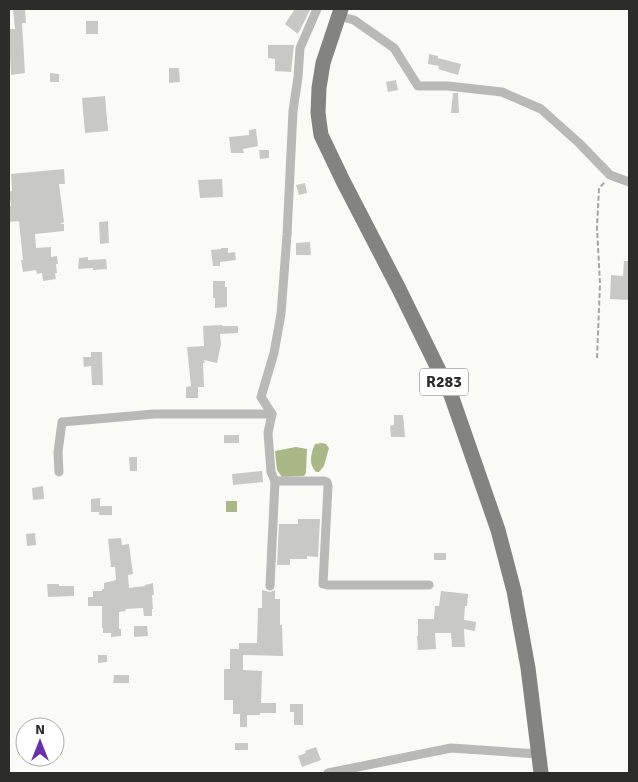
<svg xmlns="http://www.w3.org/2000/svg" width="638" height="782" font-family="Signika,sans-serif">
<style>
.water{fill:#aab787}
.building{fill:#c8c9c5}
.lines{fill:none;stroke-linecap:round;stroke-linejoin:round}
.path{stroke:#a5a6a3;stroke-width:2;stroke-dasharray:5 2.5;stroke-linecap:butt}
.street{stroke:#b9bab8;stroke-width:9}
.primary{stroke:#838481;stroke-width:15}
.labels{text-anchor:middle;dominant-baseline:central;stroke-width:4.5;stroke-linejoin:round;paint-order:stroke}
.shield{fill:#fff;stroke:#6b6c6b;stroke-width:1}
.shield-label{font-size:16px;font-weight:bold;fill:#2c2d2b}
</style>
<rect width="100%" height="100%" fill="#fafbf7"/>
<g class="water">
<path d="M322,443L326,444L329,448L324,466L319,472H316C308,464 311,453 315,444Z"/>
<polygon points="296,447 307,449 306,473 304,476 282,477 277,470 275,451"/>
<rect x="226" y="501" width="11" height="11"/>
</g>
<g class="building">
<polygon points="25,9 26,23 22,23 25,73 11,75 10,57 9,57 9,29 15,29 13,10"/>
<polygon points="295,9 307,9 310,10 298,34 285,24"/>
<rect x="86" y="21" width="12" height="13"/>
<polygon points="268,45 294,45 291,72 275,71 275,59 268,58"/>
<polygon points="429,54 438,56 438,58 461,64 458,75 438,69 439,66 428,64"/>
<polygon points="169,68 179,68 180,82 169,83"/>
<polygon points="50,73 59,74 59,82 50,82"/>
<polygon points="396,80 398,90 388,92 386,82"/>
<polygon points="453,93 458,93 459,113 451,113"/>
<polygon points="105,96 108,131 85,133 82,98"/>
<polygon points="256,129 258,146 243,149 244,153 231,153 229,137 249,135 249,130"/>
<polygon points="259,150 269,150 269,158 260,159"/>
<polygon points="64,169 65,184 59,184 64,222 60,224 64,224 64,231 35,234 36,248 51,247 51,257 57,256 58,264 56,264 57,273 55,273 56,279 43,281 42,273 37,274 36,270 23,272 21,260 23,260 19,221 9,222 9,206 11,206 9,191 12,191 11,174"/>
<polygon points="222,179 223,197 200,198 198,180"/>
<polygon points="305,183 307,193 299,195 296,185"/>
<polygon points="108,221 109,243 100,244 99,222"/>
<polygon points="310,242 311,255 296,255 296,243"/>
<polygon points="221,248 228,248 228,253 235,252 236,260 220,262 220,266 213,266 211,250 221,249"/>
<polygon points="88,257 88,260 106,259 107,269 93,270 93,268 78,269 79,258"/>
<polygon points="624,261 629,261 629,300 610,299 611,275 623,276"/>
<polygon points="213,281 225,281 225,287 227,287 227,307 215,308 215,298 213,298"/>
<polygon points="222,325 222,326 238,326 238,333 220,334 221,344 217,363 204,360 205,363 203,363 204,387 198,387 198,398 186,398 186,387 191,386 187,347 204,346 203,326"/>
<polygon points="91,352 102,352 103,385 92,385 91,366 84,367 83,357 91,357"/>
<polygon points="394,415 403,415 405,437 391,437 390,426 394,425"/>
<rect x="224" y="435" width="15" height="8"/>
<polygon points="129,457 137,457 137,471 130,471"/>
<polygon points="262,471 263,482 233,485 232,474"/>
<polygon points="43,486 44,499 33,500 32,488"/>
<polygon points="100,498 100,506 112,506 112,515 99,515 99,512 91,512 91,499"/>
<polygon points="298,519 320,519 318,557 307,556 307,559 290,559 290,565 277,565 279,524 298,524"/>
<polygon points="35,533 36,545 27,546 26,534"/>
<polygon points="121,538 122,545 129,544 133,574 128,575 129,588 145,586 145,585 153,583 154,595 152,595 153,609 152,609 152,616 144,616 143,608 125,609 126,611 119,612 119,629 121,629 121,636 111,637 111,633 103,633 103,628 102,628 102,606 88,606 88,597 93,597 93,591 102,591 102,589 104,589 104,583 116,580 115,567 111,567 108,539"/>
<rect x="434" y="553" width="12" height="7"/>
<polygon points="47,584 59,584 59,586 74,586 74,596 48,597"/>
<polygon points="262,590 270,592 275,590 275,599 280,599 280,625 282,625 283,656 243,655 243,670 262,671 261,703 276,703 276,713 260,713 260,715 247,715 247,727 240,727 240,714 233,714 233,700 224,700 224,669 230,669 230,649 239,649 239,643 257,643 258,608 262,608"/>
<polygon points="441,591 468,594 467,606 465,606 464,620 476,622 475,631 464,629 465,647 452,647 451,633 435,633 436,649 418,650 417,636 418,636 418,619 434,619 435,606 439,606"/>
<polygon points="134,626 147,626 148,636 134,637"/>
<polygon points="98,655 107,655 107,662 98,663"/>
<polygon points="114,675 129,675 129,683 113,683"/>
<polygon points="290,704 303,704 303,725 294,725 294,712 290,712"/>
<rect x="235" y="743" width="13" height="7"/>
<polygon points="316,747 321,760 302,767 298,756 306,753 305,751"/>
</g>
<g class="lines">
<polyline class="path" points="597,358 600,284 597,228 599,188 606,181"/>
<g class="street">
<polyline points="338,16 354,20 394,48 418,86 448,86 502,92 541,109 579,143 610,175 629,182"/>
<polyline points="59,472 58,452 62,422 154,414 272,414"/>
<polyline points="275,481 324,481 327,482 328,486 323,584 327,585 429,585"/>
<polyline points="270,586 275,481 271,472 268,433 272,414 261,397 274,353 281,314 287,235 293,111 298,77 300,48 317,9"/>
<polyline points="328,773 451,748 539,754"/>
</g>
<polyline class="primary" points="341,9 323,63 319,88 318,113 321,135 343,181 399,289 451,395 498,530 514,591 528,668 541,773"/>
</g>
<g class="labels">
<rect class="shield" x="420" y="368.5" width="48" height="27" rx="4"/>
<g class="shield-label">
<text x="444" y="382">R283</text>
</g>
</g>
<rect width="638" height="782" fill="none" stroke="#2c2d2b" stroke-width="20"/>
<g transform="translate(40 742)"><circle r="24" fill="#ffffff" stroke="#ababaa"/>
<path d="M0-4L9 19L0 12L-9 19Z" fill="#6931a8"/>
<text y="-8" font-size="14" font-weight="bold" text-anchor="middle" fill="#2c2d2b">N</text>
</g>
</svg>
